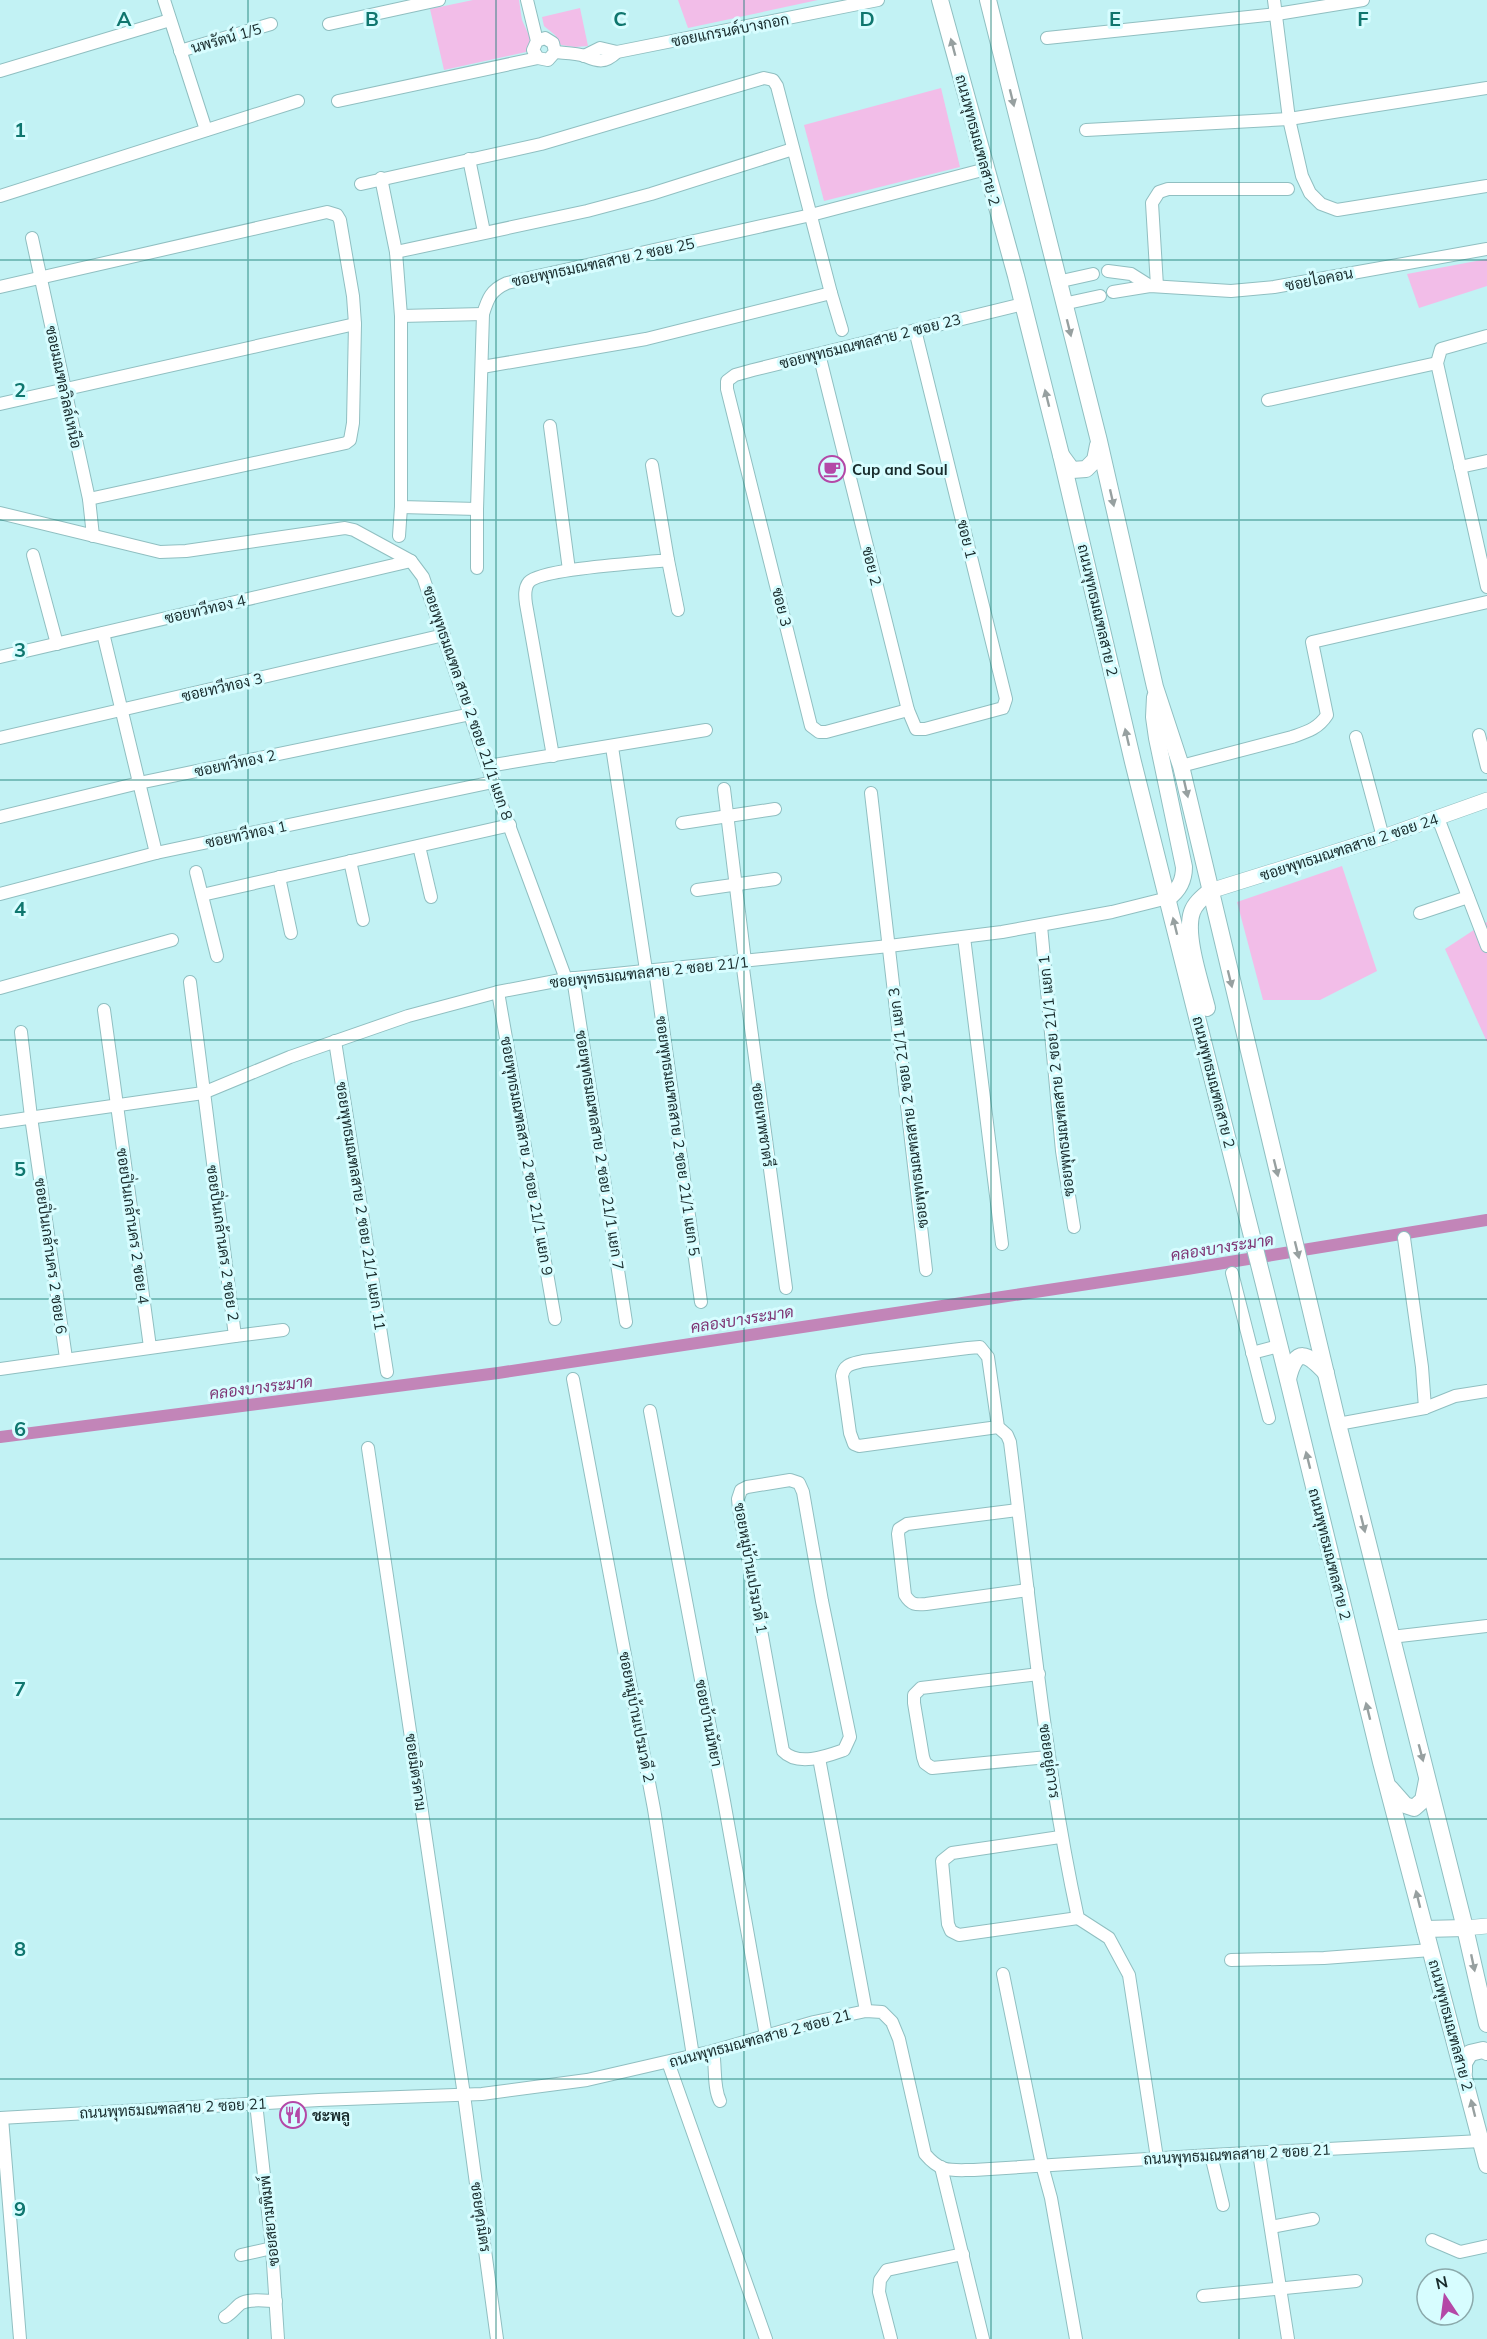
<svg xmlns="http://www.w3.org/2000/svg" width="1487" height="2339" font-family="Mulish,Sarabun,sans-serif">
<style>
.green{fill:#f2bde8}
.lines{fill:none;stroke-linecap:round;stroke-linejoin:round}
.canal{stroke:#c285b8;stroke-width:12}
.minor-casing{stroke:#90bfc1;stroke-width:14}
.tertiary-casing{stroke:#90bfc1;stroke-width:16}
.secondary-casing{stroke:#90bfc1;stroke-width:18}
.minor{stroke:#fff;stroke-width:12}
.tertiary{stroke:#fff;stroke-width:15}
.secondary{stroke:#fff;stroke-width:16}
.oneway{fill:#97a0a0}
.grid{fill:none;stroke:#0f766e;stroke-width:1.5;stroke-opacity:0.55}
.labels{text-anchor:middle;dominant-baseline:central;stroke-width:6;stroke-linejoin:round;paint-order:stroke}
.street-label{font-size:15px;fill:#182b2c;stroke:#d7fdff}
.poi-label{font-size:15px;font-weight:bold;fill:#182b2c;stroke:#d7fdff;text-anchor:start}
.water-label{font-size:16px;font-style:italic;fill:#7f3575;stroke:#d7fdff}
.grid-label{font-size:20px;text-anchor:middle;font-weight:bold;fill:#0f766e;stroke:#d7fdff;stroke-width:6;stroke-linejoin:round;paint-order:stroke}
</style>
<rect width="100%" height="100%" fill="#c2f2f4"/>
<g class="green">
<polygon points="473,0 519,0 522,20 531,40 526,52 444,70 430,9"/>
<polygon points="678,0 818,0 688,28"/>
<polygon points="580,8 588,46 575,47 561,45 555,35 544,26 542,17"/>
<polygon points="941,88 960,167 824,201 804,125"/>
<polygon points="1487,259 1487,286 1419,308 1407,274"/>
<polygon points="1342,866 1377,971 1320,1000 1263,1000 1237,902"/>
<polygon points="1486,922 1487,923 1487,1042 1445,949"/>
</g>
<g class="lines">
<polyline class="canal" points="0,1437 498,1373 1187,1269 1487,1220"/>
<defs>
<g id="minor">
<polyline points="164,0 206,130"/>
<polyline points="527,0 537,41 533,50 538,58 548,60 555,52 553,43 545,38 537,41"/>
<polyline points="1274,0 1289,119 1302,176 1310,193 1321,204 1337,210 1487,186"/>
<polyline points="329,24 439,0"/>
<polyline points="1047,38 1277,14 1363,0"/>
<polyline points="180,51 271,24"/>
<path d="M555,52C564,53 576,53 585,56C599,62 605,63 617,52L878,0"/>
<polyline points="584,56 600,48 617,52"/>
<polyline points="0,71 170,20"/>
<polyline points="338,101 538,58"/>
<polyline points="1086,130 1289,119 1487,88"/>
<polyline points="469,159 484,232"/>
<polyline points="381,178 396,252 587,211 651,194 793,149"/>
<polyline points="361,184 541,144 764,78 773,80 777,86 831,293 646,339 482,367"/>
<polyline points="0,196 298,101"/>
<polyline points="32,238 89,499 93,536"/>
<polyline points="396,252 401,316 401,507 477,509"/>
<polyline points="1108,271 1131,274 1150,286"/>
<polyline points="1057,282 1093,274"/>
<polyline points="1157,286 1152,203 1159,192 1168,189 1288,189"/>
<polyline points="0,287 327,212 337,215 340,220 353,296 355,324 353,423 350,440 346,443 89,499"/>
<polyline points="1113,292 1150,286 1231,291 1274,287 1487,249"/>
<polyline points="831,293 842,330"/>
<polyline points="1063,304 1100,296"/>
<polyline points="401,316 483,314"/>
<polyline points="1487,336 1441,349 1437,363 1487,587"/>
<polyline points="819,354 908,710 916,729 925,729 1003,708 1006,699 915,330"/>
<polyline points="1268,400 1437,363"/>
<polyline points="0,404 355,324"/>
<polyline points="550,426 569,570"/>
<polyline points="1460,467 1487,461"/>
<polyline points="0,513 160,552 186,551 345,528 354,530 411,561 423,577 493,782 566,979"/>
<polyline points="399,536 401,507"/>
<polyline points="33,555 57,644"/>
<polyline points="668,560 678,610"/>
<path d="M477,568V509L483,314C488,298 491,290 507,283L811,215L986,169"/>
<polyline points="103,633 156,853"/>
<polyline points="0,657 411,561"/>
<polyline points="908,710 826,732 819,732 811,726 727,389 727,381 735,375 753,370 1023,304"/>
<polyline points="1479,735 1487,767"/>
<polyline points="1356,737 1383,837"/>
<polyline points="0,738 444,635"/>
<polyline points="612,747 646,970"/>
<path d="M553,756L526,604C525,597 524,588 529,582C542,568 645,563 668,560L652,465"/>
<polyline points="488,766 706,730"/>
<path d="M1181,766L1292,737C1306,732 1318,729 1327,715L1312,642L1487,602"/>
<polyline points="724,789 745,961"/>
<polyline points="871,793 926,1270"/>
<polyline points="0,817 139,783 471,714"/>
<polyline points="1438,818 1487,946"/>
<polyline points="682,823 775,809"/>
<polyline points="419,846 431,897"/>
<polyline points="350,861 363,920"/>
<polyline points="196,872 217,956"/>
<polyline points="279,877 291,933"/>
<polyline points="697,890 775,879"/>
<polyline points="0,894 156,853 493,782"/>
<polyline points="202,895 510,825"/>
<polyline points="1420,913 1468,897"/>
<polyline points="1041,926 1062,1151 1074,1227"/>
<polyline points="964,937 1002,1244"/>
<polyline points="742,961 786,1288"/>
<polyline points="655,970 701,1302"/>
<polyline points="573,978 626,1322"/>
<polyline points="0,988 172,940"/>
<polyline points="498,992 555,1319"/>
<polyline points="104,1010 150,1347"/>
<polyline points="21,1032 31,1117 66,1358"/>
<polyline points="335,1041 387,1372"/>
<polyline points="0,1122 203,1093 290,1057 408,1016 498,992 566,979 889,946 1002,932 1112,912 1168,898"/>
<polyline points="1404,1238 1422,1367 1425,1408"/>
<polyline points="1232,1273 1269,1418"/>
<polyline points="235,1336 283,1330"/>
<polyline points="1252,1353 1279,1346"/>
<polyline points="0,1369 235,1336 190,982"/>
<polyline points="573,1379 654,1809 693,2056"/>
<polyline points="650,1411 724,1801 766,2036"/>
<polyline points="1338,1424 1425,1408 1455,1396 1487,1391"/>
<path d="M998,1427L859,1446L854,1444L850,1433L842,1376C844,1364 852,1364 863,1361L968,1348L980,1347L988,1357L998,1427L1007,1435L1010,1442C1030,1601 1044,1761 1078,1918L1109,1938L1129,1975L1157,2158"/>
<polyline points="368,1448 464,2095 497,2339"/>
<path d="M790,1480L799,1483L803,1492L822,1601L850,1737L844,1750C827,1756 798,1767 783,1751L739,1509L738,1499L741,1490L747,1487Z"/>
<path d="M1018,1510L907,1524L899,1529L898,1534L905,1595C911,1605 916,1605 926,1604L1028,1590"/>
<polyline points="1391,1637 1487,1626"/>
<polyline points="1039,1674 921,1688 914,1695 914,1703 923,1757 925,1763 932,1768 1048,1757"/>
<polyline points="819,1758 866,2011"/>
<polyline points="1060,1837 952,1853 942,1861 948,1924 951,1931 959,1935 1078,1918"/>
<polyline points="1231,1960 1324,1958 1431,1950"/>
<polyline points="1003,1974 1042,2165 1051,2198 1076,2339"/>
<path d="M713,2051C716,2067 713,2087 720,2101"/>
<polyline points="668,2062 766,2339"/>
<polyline points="256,2103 272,2248 278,2339"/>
<path d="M0,2118L319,2100L482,2094L587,2080L713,2051L814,2022L866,2011L882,2012L892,2022L899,2039L925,2154C941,2173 950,2170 974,2170L1211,2155L1481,2141"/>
<polyline points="2,2118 20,2339"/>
<polyline points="1259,2153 1288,2339"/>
<polyline points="1211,2155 1223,2205"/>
<polyline points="941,2167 983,2339"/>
<polyline points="1271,2227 1313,2219"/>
<polyline points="1432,2240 1460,2252 1487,2246"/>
<polyline points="241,2255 272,2248"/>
<polyline points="1203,2296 1356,2281"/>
<path d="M225,2317C232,2313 235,2308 240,2304C248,2298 266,2301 276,2301"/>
<polyline points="891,2339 879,2292 880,2280 887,2270 963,2254"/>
</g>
<g id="tertiary">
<polyline points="1210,891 1383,837 1487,800"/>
<polyline points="1465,1928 1487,1926"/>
</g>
<g id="secondary">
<polyline points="940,0 1016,276 1061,455 1133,762 1288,1380 1381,1762 1487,2165"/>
<polyline points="988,0 1099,441 1155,687 1181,766 1338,1424 1465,1928 1487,2024"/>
<polyline points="1061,455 1072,470 1086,469 1095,460 1098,445"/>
<path d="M1155,697L1154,717L1157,738L1184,867C1184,881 1179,890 1168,898"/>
<path d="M1207,1008C1201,984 1184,935 1192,912C1195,903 1203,897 1210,891"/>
<path d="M1288,1379C1296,1346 1307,1353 1326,1373"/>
<polyline points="1390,1788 1405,1805 1414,1808 1423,1800 1427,1780"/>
<polyline points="1425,1929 1465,1928"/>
<polyline points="1464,2072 1464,2063 1470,2053 1483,2050 1487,2052"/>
</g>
</defs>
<use href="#minor" class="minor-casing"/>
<use href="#tertiary" class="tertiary-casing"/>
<use href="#secondary" class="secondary-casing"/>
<use href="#minor" class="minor"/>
<use href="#tertiary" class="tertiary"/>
<use href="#secondary" class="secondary"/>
</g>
<defs><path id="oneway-solid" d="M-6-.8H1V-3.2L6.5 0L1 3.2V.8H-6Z" transform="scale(1.5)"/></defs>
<g class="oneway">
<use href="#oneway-solid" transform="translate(953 47) rotate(-105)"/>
<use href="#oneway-solid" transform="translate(1012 98) rotate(76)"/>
<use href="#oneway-solid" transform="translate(1069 328) rotate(76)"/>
<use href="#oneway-solid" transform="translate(1047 398) rotate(-104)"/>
<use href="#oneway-solid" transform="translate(1112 498) rotate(77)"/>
<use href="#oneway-solid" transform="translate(1127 737) rotate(-103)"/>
<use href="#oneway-solid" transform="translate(1186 789) rotate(77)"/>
<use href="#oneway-solid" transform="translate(1175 926) rotate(-104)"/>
<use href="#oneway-solid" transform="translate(1230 979) rotate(76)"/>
<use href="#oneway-solid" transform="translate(1276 1168) rotate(76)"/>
<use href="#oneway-solid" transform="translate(1297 1250) rotate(76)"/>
<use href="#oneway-solid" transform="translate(1308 1460) rotate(-104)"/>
<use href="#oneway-solid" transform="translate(1363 1524) rotate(76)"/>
<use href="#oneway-solid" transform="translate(1368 1711) rotate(-104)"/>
<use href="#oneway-solid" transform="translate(1421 1753) rotate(75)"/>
<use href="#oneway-solid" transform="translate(1418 1899) rotate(-104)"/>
<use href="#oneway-solid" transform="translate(1473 1963) rotate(78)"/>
<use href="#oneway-solid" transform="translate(1473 2108) rotate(-104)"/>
</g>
<path class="grid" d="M248,0V2339M496,0V2339M744,0V2339M991,0V2339M1239,0V2339M0,260H1487M0,520H1487M0,780H1487M0,1040H1487M0,1299H1487M0,1559H1487M0,1819H1487M0,2079H1487"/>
<defs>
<symbol id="cafe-ring" viewBox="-11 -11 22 22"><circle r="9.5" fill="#d7fdff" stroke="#b448a7" stroke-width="1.5"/><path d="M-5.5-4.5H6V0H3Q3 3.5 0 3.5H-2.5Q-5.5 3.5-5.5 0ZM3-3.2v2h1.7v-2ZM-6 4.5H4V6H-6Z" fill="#b448a7"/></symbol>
<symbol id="restaurant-ring" viewBox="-11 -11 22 22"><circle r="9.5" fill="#d7fdff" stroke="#b448a7" stroke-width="1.5"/><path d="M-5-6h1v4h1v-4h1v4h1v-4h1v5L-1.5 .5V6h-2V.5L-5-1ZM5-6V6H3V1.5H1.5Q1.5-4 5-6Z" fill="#b448a7"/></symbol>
</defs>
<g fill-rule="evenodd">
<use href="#cafe-ring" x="817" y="454" width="30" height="30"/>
<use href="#restaurant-ring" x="278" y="2100" width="30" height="30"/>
</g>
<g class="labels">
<g class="street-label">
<text transform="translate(730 30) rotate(-11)">ซอยแกรนด์บางกอก</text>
<text transform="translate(226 38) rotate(-16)">นพรัตน์ 1/5</text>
<text transform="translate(978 140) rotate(75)">ถนนพุทธมณฑลสาย 2</text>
<text transform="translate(603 262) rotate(-12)">ซอยพุทธมณฑลสาย 2 ซอย 25</text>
<text transform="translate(1319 279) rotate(-11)">ซอยไอคอน</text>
<text transform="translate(870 341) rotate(-14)">ซอยพุทธมณฑลสาย 2 ซอย 23</text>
<text transform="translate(64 387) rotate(78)">ซอยมณฑลวิลล์เหนือ</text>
<text transform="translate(967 539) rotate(76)">ซอย 1</text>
<text transform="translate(872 566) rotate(76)">ซอย 2</text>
<text transform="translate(782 607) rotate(76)">ซอย 3</text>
<text transform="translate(205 609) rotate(-13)">ซอยทวีทอง 4</text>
<text transform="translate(1098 610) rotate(77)">ถนนพุทธมณฑลสาย 2</text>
<text transform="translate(222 687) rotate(-13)">ซอยทวีทอง 3</text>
<text transform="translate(468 703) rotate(71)">ซอยพุทธมณฑล สาย 2 ซอย 21/1 แยก 8</text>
<text transform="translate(235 763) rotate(-12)">ซอยทวีทอง 2</text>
<text transform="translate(246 834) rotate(-12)">ซอยทวีทอง 1</text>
<text transform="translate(1349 847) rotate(-18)">ซอยพุทธมณฑลสาย 2 ซอย 24</text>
<text transform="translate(649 972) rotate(-6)">ซอยพุทธมณฑลสาย 2 ซอย 21/1</text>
<text transform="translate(1056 1076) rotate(-96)">ซอยพุทธมณฑลสาย 2 ซอย 21/1 แยก 1</text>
<text transform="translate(1214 1082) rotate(76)">ถนนพุทธมณฑลสาย 2</text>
<text transform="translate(908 1108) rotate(-97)">ซอยพุทธมณฑลสาย 2 ซอย 21/1 แยก 3</text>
<text transform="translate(763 1125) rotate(82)">ซอยเทพชาตรี</text>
<text transform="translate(678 1136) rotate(82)">ซอยพุทธมณฑลสาย 2 ซอย 21/1 แยก 5</text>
<text transform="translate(600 1150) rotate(81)">ซอยพุทธมณฑลสาย 2 ซอย 21/1 แยก 7</text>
<text transform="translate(527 1156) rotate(80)">ซอยพุทธมณฑลสาย 2 ซอย 21/1 แยก 9</text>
<text transform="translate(361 1206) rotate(81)">ซอยพุทธมณฑลสาย 2 ซอย 21/1 แยก 11</text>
<text transform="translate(133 1226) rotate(82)">ซอยปิ่นเกล้านคร 2 ซอย 4</text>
<text transform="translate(223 1243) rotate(82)">ซอยปิ่นเกล้านคร 2 ซอย 2</text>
<text transform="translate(51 1256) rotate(82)">ซอยปิ่นเกล้านคร 2 ซอย 6</text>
<text transform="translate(1330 1554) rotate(76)">ถนนพุทธมณฑลสาย 2</text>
<text transform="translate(751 1568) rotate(80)">ซอยหมู่บ้านเปรมวดี 1</text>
<text transform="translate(637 1717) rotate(79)">ซอยหมู่บ้านเปรมวดี 2</text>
<text transform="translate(709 1723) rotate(79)">ซอยบ้านนัทยา</text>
<text transform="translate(1050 1761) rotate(82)">ซอยอยู่ถาวร</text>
<text transform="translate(416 1772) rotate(82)">ซอยมิตรคาม</text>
<text transform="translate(1451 2025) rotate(75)">ถนนพุทธมณฑลสาย 2</text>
<text transform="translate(760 2038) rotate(-15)">ถนนพุทธมณฑลสาย 2 ซอย 21</text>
<text transform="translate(173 2108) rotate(-3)">ถนนพุทธมณฑลสาย 2 ซอย 21</text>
<text transform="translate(1237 2154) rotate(-3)">ถนนพุทธมณฑลสาย 2 ซอย 21</text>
<text transform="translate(481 2217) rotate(82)">ซอยศุภมิตร</text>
<text transform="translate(269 2221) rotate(-96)">ซอยสยามพิมพ์</text>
</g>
<g class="poi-label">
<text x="852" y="469">Cup and Soul</text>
<text x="312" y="2115">ชะพลู</text>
</g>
<g class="water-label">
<text transform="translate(1222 1247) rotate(-9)">คลองบางระมาด</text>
<text transform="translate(742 1319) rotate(-9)">คลองบางระมาด</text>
<text transform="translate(261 1387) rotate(-7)">คลองบางระมาด</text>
</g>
</g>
<g class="grid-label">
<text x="124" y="26">A</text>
<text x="372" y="26">B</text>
<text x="620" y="26">C</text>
<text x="867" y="26">D</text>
<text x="1115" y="26">E</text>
<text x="1363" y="26">F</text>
<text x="20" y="137">1</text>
<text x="20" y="397">2</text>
<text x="20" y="657">3</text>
<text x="20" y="916">4</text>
<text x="20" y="1176">5</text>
<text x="20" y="1436">6</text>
<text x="20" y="1696">7</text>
<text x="20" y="1956">8</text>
<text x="20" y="2216">9</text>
</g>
<g transform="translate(1445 2297) rotate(347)"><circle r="28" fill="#d7fdff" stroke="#8ba9ab" stroke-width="1.5"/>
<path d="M0-4.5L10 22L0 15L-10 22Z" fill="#b448a7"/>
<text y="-9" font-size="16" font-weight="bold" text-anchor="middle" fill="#182b2c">N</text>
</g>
</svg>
